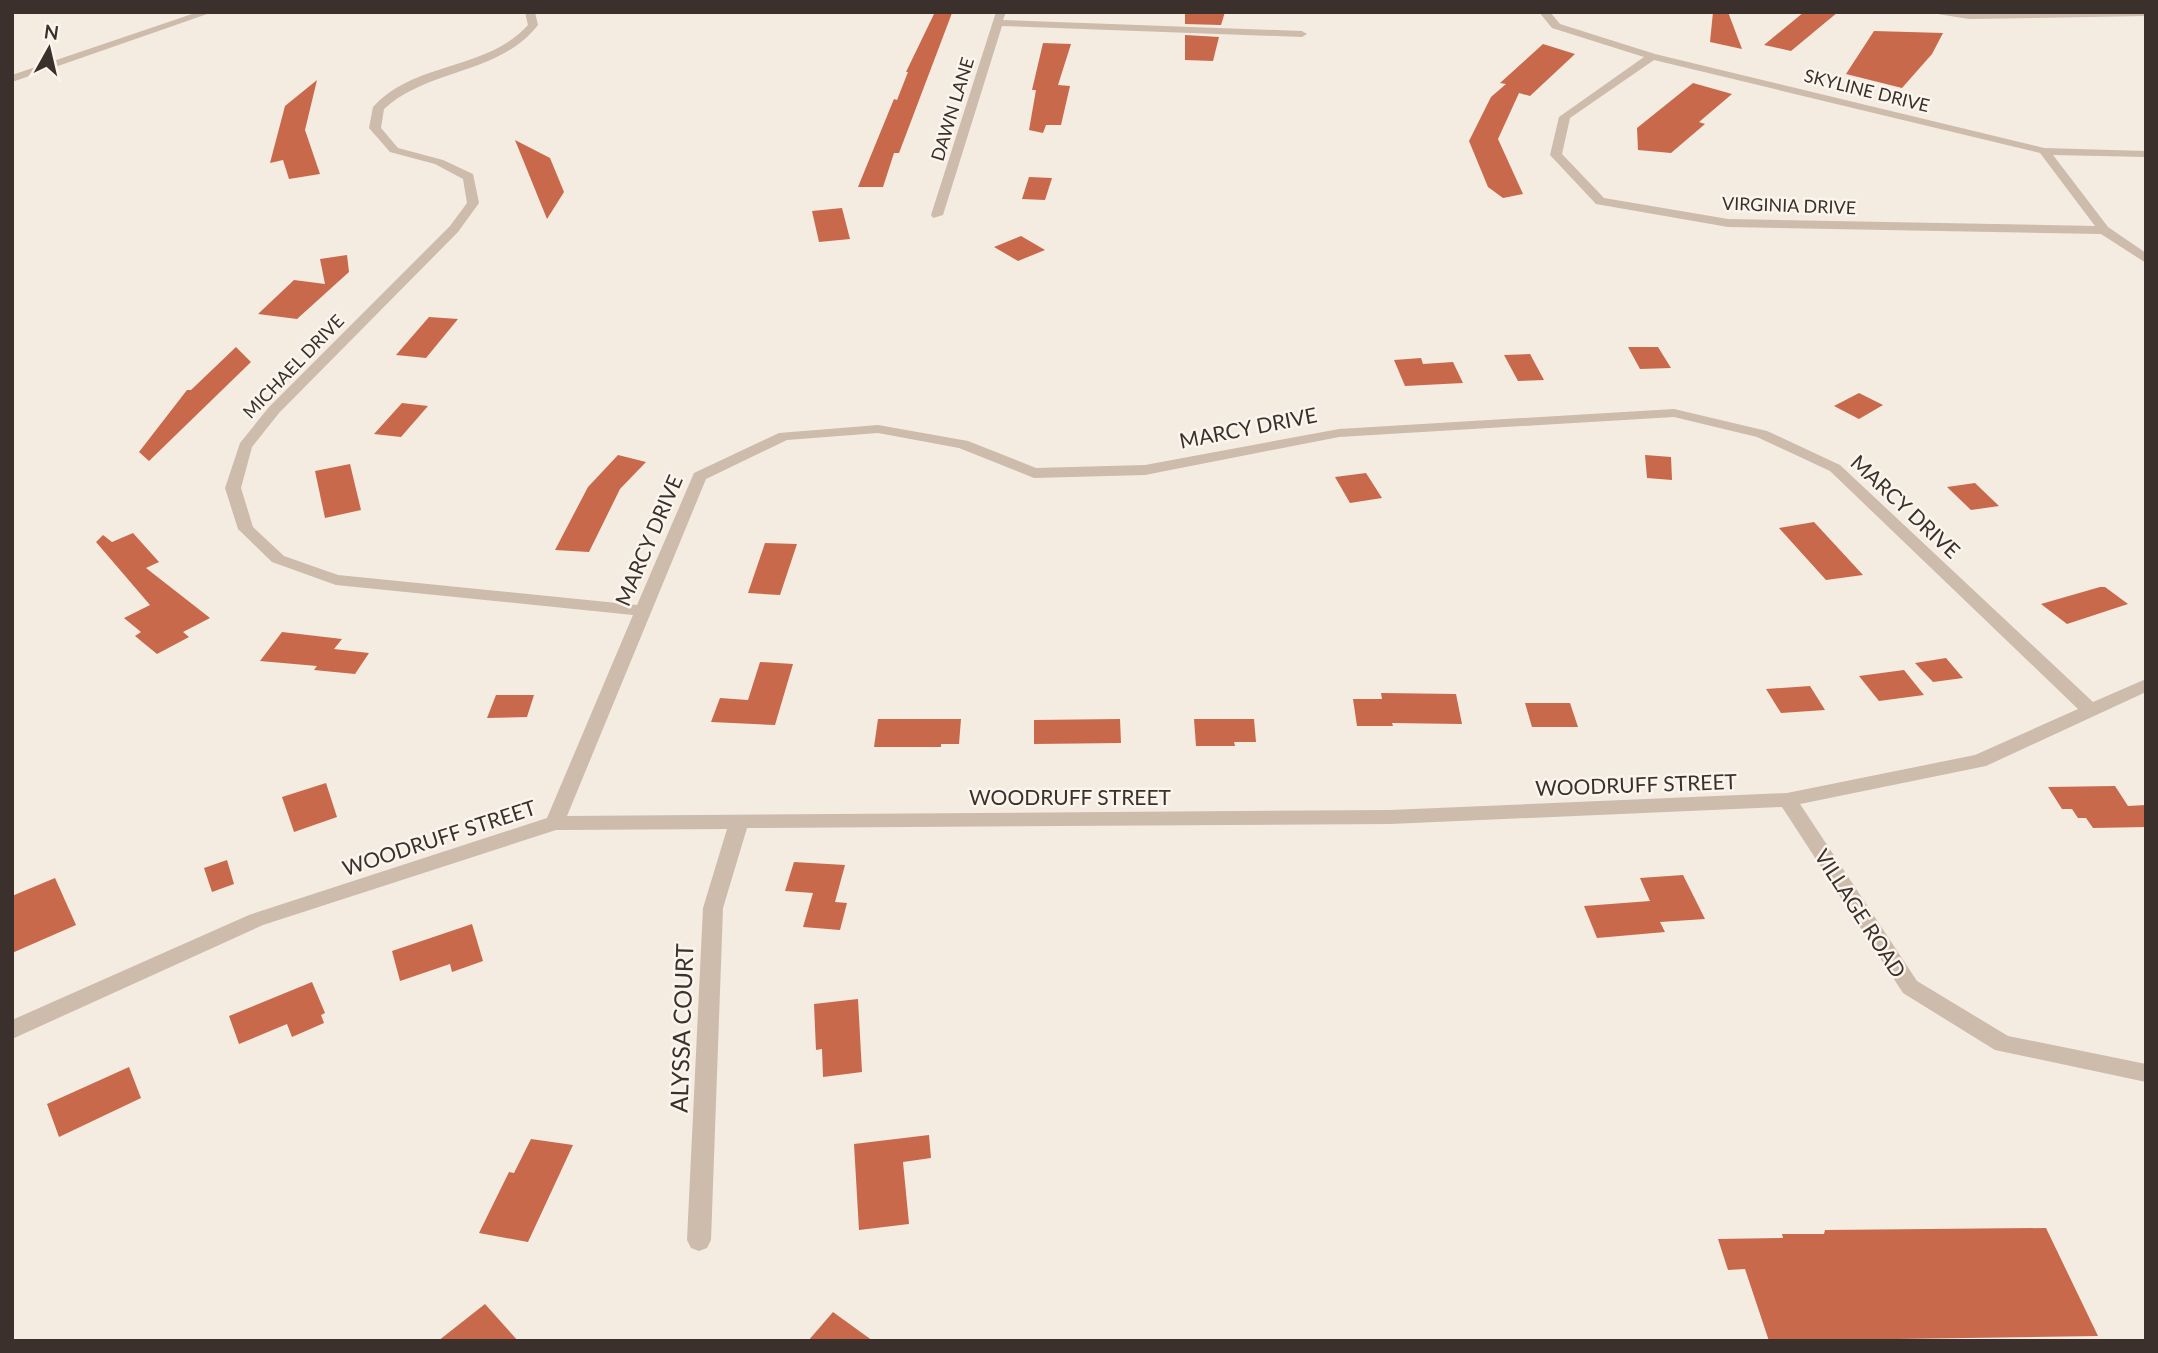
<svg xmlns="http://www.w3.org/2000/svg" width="2158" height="1353" font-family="Lato,sans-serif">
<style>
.building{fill:#c8694b}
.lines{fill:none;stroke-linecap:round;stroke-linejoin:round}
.minor{fill:#cdbbac;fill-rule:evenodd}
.labels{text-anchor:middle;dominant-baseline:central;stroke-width:5;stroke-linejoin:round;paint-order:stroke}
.far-street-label{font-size:18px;fill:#3b302b;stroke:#fbf5ee}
.street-label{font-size:21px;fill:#3b302b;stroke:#fbf5ee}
.near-street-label{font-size:24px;fill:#3b302b;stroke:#fbf5ee}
</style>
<rect width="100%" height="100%" fill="#f4ebe1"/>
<g class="building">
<polygon points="935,12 952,13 899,153 894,153 883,187 858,187 894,99 897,100 908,72 906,72"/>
<polygon points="1185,12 1225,12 1221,25 1185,24"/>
<polygon points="1713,12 1728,12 1742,49 1710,42"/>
<polygon points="1804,12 1838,12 1791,51 1764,45"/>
<polygon points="1874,31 1943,33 1932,54 1902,88 1846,74"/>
<polygon points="1185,35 1219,37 1213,61 1185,60"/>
<polygon points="1043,43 1071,44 1058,85 1070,86 1061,125 1046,125 1043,133 1029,130 1036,90 1032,90"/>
<polygon points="1543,44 1575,54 1530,96 1519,93 1498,139 1523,194 1503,198 1488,187 1469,141 1491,97 1506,84 1500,83"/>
<polygon points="317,80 305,130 320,174 289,179 283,160 270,163 285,106"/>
<polygon points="1693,83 1732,94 1699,122 1705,124 1671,153 1638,150 1637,128"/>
<polygon points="515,140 550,158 564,192 547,219"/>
<polygon points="1029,177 1052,178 1045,200 1022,199"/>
<polygon points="842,208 850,239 819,242 812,211"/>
<polygon points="1021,236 1045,250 1018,261 994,247"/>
<polygon points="347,255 349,272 297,319 258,314 294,280 325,284 320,259"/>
<polygon points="429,317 458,319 426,358 396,355"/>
<polygon points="236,347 251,362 149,461 139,452 187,390 191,390"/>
<polygon points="1628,347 1658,347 1671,368 1640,369"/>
<polygon points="1530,354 1544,380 1518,381 1504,355"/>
<polygon points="1421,358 1423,364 1453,362 1463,383 1405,386 1394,360"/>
<polygon points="1859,393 1883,405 1859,419 1834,406"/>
<polygon points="402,403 428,406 401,437 374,434"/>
<polygon points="618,455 646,462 620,489 589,552 555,550 588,487"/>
<polygon points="1645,455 1671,457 1672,480 1647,478"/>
<polygon points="350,464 361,510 325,518 315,471"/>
<polygon points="1366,473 1382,498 1350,503 1335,477"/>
<polygon points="1975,483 1999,506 1971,510 1947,487"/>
<polygon points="1814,522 1863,575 1826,580 1779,528"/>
<polygon points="133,533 159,562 146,568 210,618 183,632 189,637 157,654 135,636 141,632 124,618 150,605 96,542 103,535 112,542"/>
<polygon points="765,543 797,544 780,595 748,593"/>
<polygon points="2100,587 2105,587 2128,604 2067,624 2041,604"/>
<polygon points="282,632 342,639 334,649 369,653 355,674 314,670 317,666 260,661"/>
<polygon points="1946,658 1963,678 1933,682 1915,663"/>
<polygon points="760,662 793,664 775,725 711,722 720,698 748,700"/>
<polygon points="1904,670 1924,695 1879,701 1859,676"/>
<polygon points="1810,686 1825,710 1781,713 1766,689"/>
<polygon points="1381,693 1456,694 1462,724 1392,723 1393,726 1357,726 1353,699 1382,699"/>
<polygon points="496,695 534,695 527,717 487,718"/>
<polygon points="1525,703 1570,703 1578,727 1532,727"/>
<polygon points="878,719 961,719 959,744 941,744 941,747 874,747"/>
<polygon points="1120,719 1121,743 1034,744 1034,720"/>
<polygon points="1194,719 1254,719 1256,742 1234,742 1235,746 1196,746"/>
<polygon points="326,783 337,817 294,832 282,797"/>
<polygon points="2115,786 2128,806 2146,805 2146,827 2093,828 2086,818 2078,818 2072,809 2062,809 2048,787"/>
<polygon points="227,860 234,884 212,892 204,868"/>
<polygon points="794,862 845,865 835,902 847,903 840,930 803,927 813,893 785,891"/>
<polygon points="1683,875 1705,919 1660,922 1665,932 1597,938 1584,906 1650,901 1640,878"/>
<polygon points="55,878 76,925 12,953 12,896"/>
<polygon points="472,924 483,961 452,972 450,964 400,981 392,951"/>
<polygon points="312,982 325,1013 321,1015 324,1023 292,1037 287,1024 239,1044 229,1016"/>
<polygon points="858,999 862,1072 823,1077 822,1049 816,1050 814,1004"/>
<polygon points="129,1067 141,1098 59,1137 47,1104"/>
<polygon points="929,1135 931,1158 903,1162 909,1224 859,1230 854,1144"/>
<polygon points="531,1139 573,1145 528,1242 479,1233 509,1172 514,1173"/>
<polygon points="2046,1228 2098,1336 1769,1341 1745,1269 1728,1270 1718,1239 1783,1238 1782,1234 1824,1234 1825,1230"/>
<polygon points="485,1304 518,1341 438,1341"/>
<polygon points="833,1312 873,1341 808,1341"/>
</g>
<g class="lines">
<g class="minor">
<polygon points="198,12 213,12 12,82 12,75"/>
<path d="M525,12H535L538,25C499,75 429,68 384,109L381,128L398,148L443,160L473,174L479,203L458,232L279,413L252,447L241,488L253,527L284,556L338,575L637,605L694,473L779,433L878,425L968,441L1036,468L1145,465L1339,429L1674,409L1767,431L1840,465L2093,702L2146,679V692L1986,766L1800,804L1917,981L2008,1036L2146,1064V1082L1995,1050L1903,993L1782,807L1390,824L747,828L723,908L711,1240L707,1248L699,1251L691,1248L687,1240L703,908L727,829L556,830L263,925L12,1039V1020L249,915L547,818L633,615L336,585L272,562L238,529L225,488L240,443L269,407L450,226L467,203L463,179L435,164L390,152L369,128L373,107C414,61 487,71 528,25ZM1674,417L1757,437L1830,471L2078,709L1975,755L1787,793L1390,810L567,816L706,479L787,440L878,433L959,448L1034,478L1145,475L1339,437Z"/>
<polygon points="996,12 1006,12 1003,20 1302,31 1307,34 1302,37 1002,26 943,215 933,218 931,215"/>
<path d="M1539,12H1550L1560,24L1655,54L2044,148L2146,151V157L2053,155L2108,227L2146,253V263L2101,234L1728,227L1596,204L1550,155L1559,117L1644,57L1552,28ZM1654,60L2040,153L2095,226L1728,219L1604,198L1562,154L1570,118Z"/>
<polygon points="1925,12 2146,12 2146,16 1969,19"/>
</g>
</g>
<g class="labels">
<g class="far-street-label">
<text transform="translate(1867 90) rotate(14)">SKYLINE DRIVE</text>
<text transform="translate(952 109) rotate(-73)">DAWN LANE</text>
<text transform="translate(1789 205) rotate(2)">VIRGINIA DRIVE</text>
<text transform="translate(293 366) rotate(-46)">MICHAEL DRIVE</text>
</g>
<g class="street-label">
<text transform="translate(1248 427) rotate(-11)">MARCY DRIVE</text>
<text transform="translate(1906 506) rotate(43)">MARCY DRIVE</text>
<text transform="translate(648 540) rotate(-67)">MARCY DRIVE</text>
<text transform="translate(1636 784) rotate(-2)">WOODRUFF STREET</text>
<text x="1070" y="796">WOODRUFF STREET</text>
<text transform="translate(439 837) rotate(-18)">WOODRUFF STREET</text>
<text transform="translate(1861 913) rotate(57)">VILLAGE ROAD</text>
</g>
<g class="near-street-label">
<text transform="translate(681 1028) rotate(-88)">ALYSSA COURT</text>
</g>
</g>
<rect width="2158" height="1353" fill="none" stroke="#3b302b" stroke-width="28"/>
<g transform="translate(49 49) rotate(8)" stroke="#fbf5ee" stroke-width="5" paint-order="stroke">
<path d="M0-5L12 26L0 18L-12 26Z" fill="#3b302b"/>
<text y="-10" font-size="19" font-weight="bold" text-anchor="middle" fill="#3b302b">N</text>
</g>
</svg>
